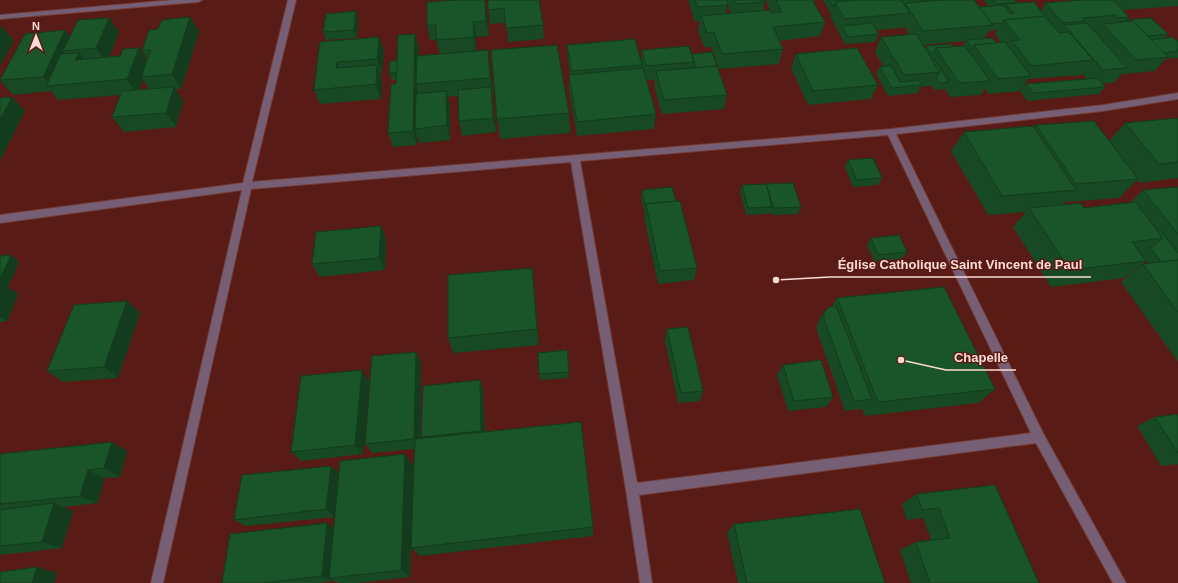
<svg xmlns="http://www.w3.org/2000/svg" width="1178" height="583" font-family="Helvetica,sans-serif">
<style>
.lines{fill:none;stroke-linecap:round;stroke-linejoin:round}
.minor-casing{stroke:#733a34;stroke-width:2}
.minor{fill:#765f74;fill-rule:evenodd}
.wall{fill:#164924;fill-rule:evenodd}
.shaded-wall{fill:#123c1d}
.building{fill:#1a552a;stroke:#123c1d}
.leader{fill:none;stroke:#fcdbd6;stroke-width:1.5}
.callout-dot{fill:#fcdbd6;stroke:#591b15;stroke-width:1.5}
.callout-label{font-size:13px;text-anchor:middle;font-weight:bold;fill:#fcdbd6;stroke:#591b15;stroke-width:3;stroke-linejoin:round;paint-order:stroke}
</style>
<rect width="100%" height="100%" fill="#591b15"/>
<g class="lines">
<defs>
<g id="minor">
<polygon points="173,0 202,0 198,2 0,19 0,15"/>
<path d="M288,0H296L252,182L891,129L1103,105L1178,93V99L1103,111L896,134L1043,433L1126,583H1113L1036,443L639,495L652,583H640L626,490L571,162L251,189L163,583H151L242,190L0,223V215L243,183ZM888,135L1031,433L637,483L580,161Z"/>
</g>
</defs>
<use href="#minor" class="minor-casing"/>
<use href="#minor" class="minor"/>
</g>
<g class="wall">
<polygon points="488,0 543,25 544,39 508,42 506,23 490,24"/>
<path d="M688,0H764L765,2L763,11L771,13L766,0H815L814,3L825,22L820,36L779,41L783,49L779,64L719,69L711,47H704L698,30L700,21L695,22ZM727,5L731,13L726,14Z"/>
<path d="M823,0H974L979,7L988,6L984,0H1015L1017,2L1016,4L1041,11L1045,3L1082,0H1178V6L1123,10L1129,17L1127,20L1168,34L1164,38L1178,42V58L1165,59L1155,71L1124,74L1123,73L1115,82L1103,84L1105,87L1099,94L1027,101L1021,92L1026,84L1086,79L1083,74L1082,75L1028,79L1021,91L988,94L985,88L981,95L950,97L945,89L934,90L932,86L920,87L918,93L888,96L876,74L880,67L883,66L875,52L881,37L910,35L904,26L903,28L876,30L879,34L875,42L845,44L830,16L831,15ZM998,30L995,34L1001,43H996L984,39L989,31ZM965,41L963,46L953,47L926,46L925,49L922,45Z"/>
<polygon points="487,13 489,36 476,37 476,51 490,65 493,93 492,93 493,101 496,132 462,136 459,121 458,96 447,97 450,105 450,140 420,143 417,136 417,145 393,147 388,133 396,80 392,80 389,73 397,61 419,48 419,56 440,54 436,40 430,40 427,25"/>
<path d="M190,17L199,32L181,89H175L183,101L176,127L124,132L112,117L121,95L58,100L51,91L13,95L0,80L65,30L70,37L109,18L119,32L109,57L120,56L139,48L147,60V59L142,50L158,29ZM143,80L149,89L139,90Z"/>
<polygon points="358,19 357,38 326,40 323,32"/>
<polygon points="379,37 384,52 382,73 380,73 382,79 381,99 320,104 314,90 320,42"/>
<polygon points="567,45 641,60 642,50 692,54 727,95 724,109 662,114 654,86 655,80 647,80 656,114 654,129 577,136 569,89 569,75 570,74 568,60"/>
<polygon points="796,54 878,85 871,99 808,105 791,68"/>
<polygon points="569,113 570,133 500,139 497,119"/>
<polygon points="1178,118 1178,178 1139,183 1137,180 1119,198 1065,202 1063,205 1084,208 1130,203 1143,190 1178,187 1178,362 1121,282 1143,264 1149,264 1142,255 1146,261 1125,278 1051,287 1013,227 1026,212 988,215 951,151 964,132 1034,128 1036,125 1109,141 1125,123"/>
<polygon points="848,160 882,178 878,185 853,187 845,167"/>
<polygon points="766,184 801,207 798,214 771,215 770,211 769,214 746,215 740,192 742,185 766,186"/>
<polygon points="642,190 676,201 697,268 694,280 658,284 644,217 645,211 644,211 641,197"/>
<polygon points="381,226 386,239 385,270 320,277 312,264"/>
<polygon points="871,238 907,252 902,259 874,261 867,245"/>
<polygon points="11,255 19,262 8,287 18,294 7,321 0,322 0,256"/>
<polygon points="534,285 539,345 453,353 448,338"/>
<polygon points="837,298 995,389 978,403 865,416 862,409 845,411 817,331 817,324 824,312 832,306"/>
<polygon points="127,301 140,313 118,378 63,382 47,371"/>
<polygon points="667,329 703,391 700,401 678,403 665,340"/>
<polygon points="567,350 569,378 540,380 539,374"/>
<polygon points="416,352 421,363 420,439 422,439 421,437 480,380 483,391 485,432 593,527 593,536 420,556 411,548 414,449 372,453 365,444"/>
<polygon points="783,365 833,397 826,407 788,411 777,375"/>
<polygon points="369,381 363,454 301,461 291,452"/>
<polygon points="1178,414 1178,464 1161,466 1137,426 1155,417"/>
<polygon points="127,451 120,477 104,478 98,503 63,507 73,511 62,548 0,555 0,454"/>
<polygon points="331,466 339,474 413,466 410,577 357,583 339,583 332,580 332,581 317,583 222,583 327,523 334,528 335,517 246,526 234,520"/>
<polygon points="995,485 1039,583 911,583 900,550 916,542 931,540 923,518 907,520 902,504 917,494"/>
<polygon points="734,524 885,583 738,583 727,533"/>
</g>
<g class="shaded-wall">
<polygon points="485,0 487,13 489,36 486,21"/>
<polygon points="356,11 358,19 357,38 354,30"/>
<polygon points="190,17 199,32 181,89 172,74"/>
<polygon points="109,18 119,32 107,63 96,48"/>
<polygon points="473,22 476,37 476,51 474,37"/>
<polygon points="2,26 14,41 0,66 0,29"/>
<polygon points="65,30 76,45 63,51 70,59 51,86 43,77"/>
<polygon points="415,34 419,48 418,84 416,84 418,92 418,128 415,129 417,136 417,145 413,131"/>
<polygon points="379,37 384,52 382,73 377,59"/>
<polygon points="139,48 149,63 141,77 143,79 138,94 127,79"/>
<polygon points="488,50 490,65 493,93 490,78"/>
<polygon points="79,53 90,67 75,60"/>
<polygon points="337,62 343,76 336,68"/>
<polygon points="377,65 382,79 381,99 376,84"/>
<polygon points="174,87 183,101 176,127 166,113"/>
<polygon points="491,87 493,101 496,132 493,118"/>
<polygon points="446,91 450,105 450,140 447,125"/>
<polygon points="12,97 25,111 0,161 0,120"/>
<polygon points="381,226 386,239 385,270 379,258"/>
<polygon points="11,255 19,262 8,287 18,294 7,321 0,317 0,279"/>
<polygon points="532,268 534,285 539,345 537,329"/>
<polygon points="127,301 140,313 118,378 104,367"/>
<polygon points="416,352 421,363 419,448 414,439"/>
<polygon points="362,370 369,381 363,454 355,445"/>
<polygon points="480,380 483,391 485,440 481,431"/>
<polygon points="112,442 127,451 120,477 104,468"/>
<polygon points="405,454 413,466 410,577 401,570"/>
<polygon points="331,466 339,474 335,517 326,509"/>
<polygon points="88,470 104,478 98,503 80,496"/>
<polygon points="54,503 73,511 62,548 42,542"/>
<polygon points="327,523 336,530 329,578 332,580 332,581 322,576"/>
<polygon points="37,567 57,573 54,583 32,583"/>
</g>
<g class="building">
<polygon points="458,0 485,0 486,21 473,22 474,37 436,40 436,25 427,25 427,2"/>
<polygon points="488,0 539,0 543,25 506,28 504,8 488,10"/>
<polygon points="695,0 726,0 728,5 698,7"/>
<polygon points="734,0 764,0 765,2 736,4"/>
<polygon points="776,0 812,0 825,22 773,27 783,49 722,54 714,32 707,33 701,16 770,10 771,13 782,12"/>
<polygon points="829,0 857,0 835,2 834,7"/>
<polygon points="857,0 901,0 910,13 845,19 835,2"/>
<polygon points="901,0 925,0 926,1 905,3 905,5"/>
<polygon points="930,0 944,0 931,1"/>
<polygon points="944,0 974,0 993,25 923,31 905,3"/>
<polygon points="994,0 1015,0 1017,2 997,4"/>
<polygon points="1082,0 1113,0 1129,17 1118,18 1116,15 1083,18 1085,21 1063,23 1045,3"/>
<polygon points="1034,2 1045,17 1004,20 1002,23 992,24 979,7 1004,5 1010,14 1014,13 1006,4"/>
<polygon points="356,11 354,30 323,32 326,14"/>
<polygon points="1045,16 1059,33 1069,32 1093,60 1031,66 1012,41 1020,40 1004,20"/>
<polygon points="190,17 172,74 141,77 151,50 142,50 149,30 158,29 162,20"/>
<polygon points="109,18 96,48 63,51 78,20"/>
<polygon points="1151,18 1168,34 1147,36 1133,21 1128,21 1126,20"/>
<polygon points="1133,21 1168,57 1136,60 1103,24"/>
<polygon points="872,23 879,34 848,37 842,26"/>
<polygon points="1087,23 1127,68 1103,70 1064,25"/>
<polygon points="65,30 43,77 0,80 25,34"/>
<polygon points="415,34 413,131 388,133 391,84 396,84 398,35"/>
<polygon points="916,34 940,72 904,75 881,37"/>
<polygon points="379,37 377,59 337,62 336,68 377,65 376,84 314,90 320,42"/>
<polygon points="1173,37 1178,42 1178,51 1164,53 1151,40"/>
<polygon points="992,38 996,43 974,45 972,49 966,40"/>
<polygon points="635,39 642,65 572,71 567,45"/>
<polygon points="1005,42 1031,76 998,79 974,45"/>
<polygon points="951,44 953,47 936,48 932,55 926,46"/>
<polygon points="557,45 569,113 497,119 491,50"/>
<polygon points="689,46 694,62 646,66 642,50"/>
<polygon points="965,46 990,81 959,83 936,48"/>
<polygon points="139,48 127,79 46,86 61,54 79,53 75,60 120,56 123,49"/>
<polygon points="857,48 878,85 813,91 796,54"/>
<polygon points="483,50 483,51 441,54"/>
<polygon points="488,50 490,78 416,84 417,56"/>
<polygon points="712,52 717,66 696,68 692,54"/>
<polygon points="932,60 935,60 949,82 939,83 936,79 940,72"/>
<polygon points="390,61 397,61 397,72 389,73"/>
<polygon points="891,65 900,82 918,80 922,85 892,88 880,67"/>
<polygon points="717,66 727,95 664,100 656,71"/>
<polygon points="643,68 656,114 577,122 569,75"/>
<polygon points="1098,78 1105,87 1033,93 1026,84"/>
<polygon points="174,87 166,113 112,117 122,91"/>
<polygon points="491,87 493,118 459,121 458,90"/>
<polygon points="446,91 447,125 415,129 416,94"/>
<polygon points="12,97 0,120 0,98"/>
<polygon points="1178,118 1178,162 1159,164 1125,123"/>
<polygon points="1094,121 1138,179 1076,184 1036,125"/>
<polygon points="1033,126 1076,190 1002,196 964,132"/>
<polygon points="873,158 882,178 857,180 848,160"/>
<polygon points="793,183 801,207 774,208 766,184"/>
<polygon points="766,184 772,207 748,208 742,185"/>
<polygon points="672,187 676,201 645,204 642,190"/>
<polygon points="1178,187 1178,234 1143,190"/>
<polygon points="680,201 697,268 660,271 646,204"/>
<polygon points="1135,202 1163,238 1132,242 1146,261 1070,270 1029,208 1081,203 1084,208"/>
<polygon points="381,226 379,258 312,264 316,232"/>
<polygon points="1157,230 1160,230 1178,253 1178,260 1161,262 1151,248 1163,238"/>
<polygon points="899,235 907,252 878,255 871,238"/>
<polygon points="11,255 0,279 0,256"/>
<polygon points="1178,260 1178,312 1143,264"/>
<polygon points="532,268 537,329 448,338 448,275"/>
<polygon points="944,287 995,389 878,402 837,298"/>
<polygon points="127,301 104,367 47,371 74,305"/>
<polygon points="836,306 872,399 854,401 824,319 824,312 829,307"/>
<polygon points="688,327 703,391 681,393 667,329"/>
<polygon points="567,350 569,372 539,374 538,353"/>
<polygon points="416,352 414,439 365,444 372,356"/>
<polygon points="821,360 833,397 794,401 783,365"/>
<polygon points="362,370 355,445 291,452 301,376"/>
<polygon points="480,380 481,431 421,437 423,386"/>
<polygon points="1178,414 1178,453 1155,417"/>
<polygon points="581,422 593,527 411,548 415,439"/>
<polygon points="112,442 104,468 88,470 80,496 0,504 0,454"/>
<polygon points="405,454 401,570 329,578 340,461"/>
<polygon points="331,466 326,509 234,520 242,475"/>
<polygon points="995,485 1039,583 930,583 916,542 950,538 939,508 922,510 917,494"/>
<polygon points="54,503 42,542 0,546 0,510"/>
<polygon points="860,509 885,583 747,583 734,524"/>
<polygon points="327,523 322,576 263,583 222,583 230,534"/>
<polygon points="37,567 32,583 0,583 0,572"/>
</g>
<path class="leader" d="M776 280L830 277H1091M901 360L946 370H1016"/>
<g class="callout-dot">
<circle cx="776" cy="280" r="4"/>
<circle cx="901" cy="360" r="4"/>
</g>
<g class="callout-label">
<text x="960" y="269">Église Catholique Saint Vincent de Paul</text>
<text x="981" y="362">Chapelle</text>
</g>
<g transform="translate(36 36)" stroke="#591b15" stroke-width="3" paint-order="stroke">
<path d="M0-3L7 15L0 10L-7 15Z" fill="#fcdbd6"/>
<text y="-6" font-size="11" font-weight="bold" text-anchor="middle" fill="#fcdbd6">N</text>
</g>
</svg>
